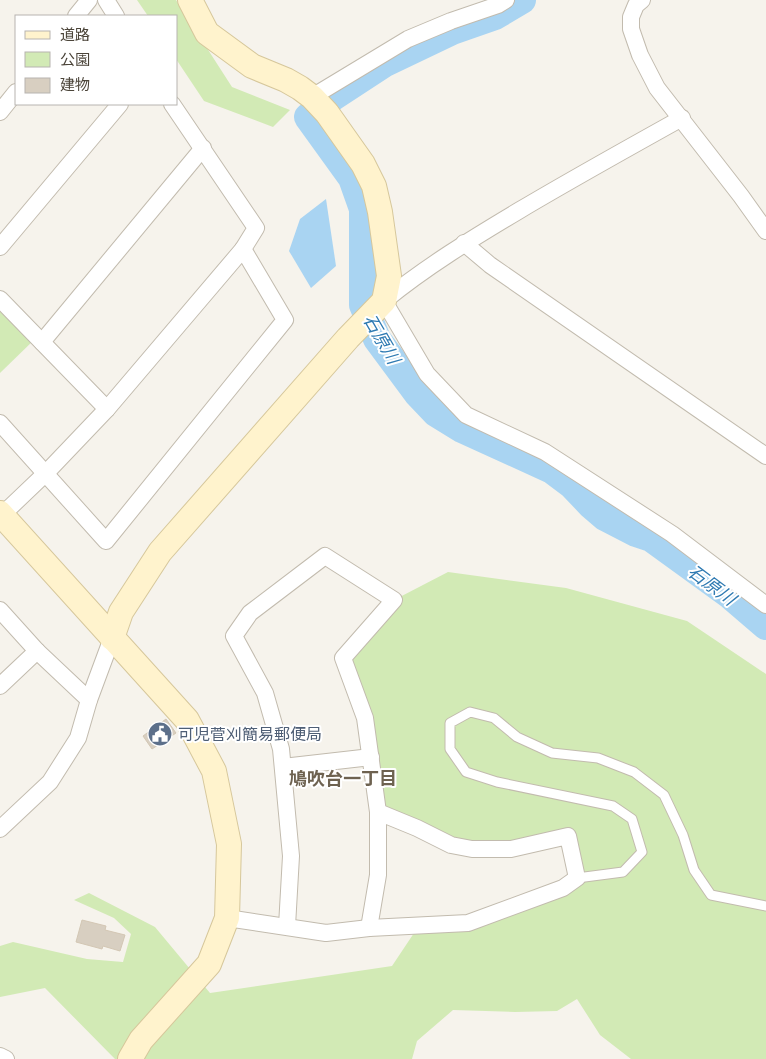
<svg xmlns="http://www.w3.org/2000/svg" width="766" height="1059" font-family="'DejaVu Sans','Noto Sans JP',sans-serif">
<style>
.green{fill:#d2eab5}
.water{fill:#a9d4f2}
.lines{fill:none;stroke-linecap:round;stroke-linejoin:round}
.river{stroke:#a9d4f2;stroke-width:28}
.building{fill:#d8cfc1;stroke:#d3c7b4}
.lane-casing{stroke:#c2bbae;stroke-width:11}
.street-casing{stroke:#c2bbae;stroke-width:18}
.secondary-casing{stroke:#d6c79b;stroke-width:26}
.lane{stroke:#fff;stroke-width:9}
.street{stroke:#fff;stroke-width:16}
.secondary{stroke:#fff3cd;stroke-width:24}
.labels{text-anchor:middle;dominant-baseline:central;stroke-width:4;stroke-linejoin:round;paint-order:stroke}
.service-label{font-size:16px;fill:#4e5e75;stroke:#fff;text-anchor:start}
.water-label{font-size:18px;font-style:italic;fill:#2e7ab2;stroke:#fff}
.neighbourhood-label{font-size:18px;font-weight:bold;fill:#6e6250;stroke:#fff}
</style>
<rect width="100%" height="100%" fill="#f6f3ec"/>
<g class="green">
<polygon points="137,0 176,0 232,87 290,110 273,127 204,101 176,59 176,16 148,16"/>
<polygon points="0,302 37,337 0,373"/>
<polygon points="448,572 566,588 687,621 766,674 766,1059 631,1059 600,1035 577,999 557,1011 515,1012 453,1010 417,1041 412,1059 115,1059 45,988 0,997 0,946 13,942 87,959 123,962 131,934 114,918 74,900 89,893 155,927 210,993 392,966 416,930 468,927 580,877 568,836 472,849 378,811 343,658 394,600"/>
</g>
<polygon class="water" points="326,199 336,266 311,288 289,251 300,219"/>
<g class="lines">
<polyline class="river" points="522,0 495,16 452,31 385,63 333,97 308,117 352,178 363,209 363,305 377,339 417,393 436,413 462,429 552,470 572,485 591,505 605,517 636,533 651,538 731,596 766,626"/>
</g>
<g class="building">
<polygon points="166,719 176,733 152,749 143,736"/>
<polygon points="82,920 106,926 105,930 125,935 120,951 103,946 102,949 76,942"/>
</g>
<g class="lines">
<defs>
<polyline id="lane" points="577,878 623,872 642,852 632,819 613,806 497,782 466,772 450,749 450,723 470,712 494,718 517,737 552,753 598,758 634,772 664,795 683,835 694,870 711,895 766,906"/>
<g id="street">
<polyline points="106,0 116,16"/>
<polyline points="642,0 636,5 631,17 631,29 640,55 657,88 741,196 766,231"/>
<polyline points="76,16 89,0"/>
<polyline points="312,97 408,39 451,21 498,5 506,0"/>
<polyline points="0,112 16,92"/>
<path d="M682,118C628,148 574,178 520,210C473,238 427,266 384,301L427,374L466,415L545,452L672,534L766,605"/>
<polyline points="464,243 490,265 766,456"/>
<polyline points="0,247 120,104"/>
<polyline points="0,299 107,409"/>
<polyline points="42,342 203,148"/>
<polyline points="0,423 106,541 285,320 243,249"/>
<polyline points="2,515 46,473 107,409 243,249 256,228 172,104"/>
<polyline points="0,610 37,651 89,700"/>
<polyline points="0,686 37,651"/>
<polyline points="283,767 371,757"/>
<polyline points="0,829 50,782 78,738 89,700 112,638"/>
<polyline points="227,918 326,933 369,928 468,923 563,888 577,878 568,836 511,849 472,849 451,845 417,828 378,812"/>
<polyline points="287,926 291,856 281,749 265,693 234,636 250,613 325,556 394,600 343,658 365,718 378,812 378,875 369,928"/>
<polyline points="0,1056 6,1059"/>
</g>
<g id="secondary">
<polyline points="0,513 187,720 214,771 229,844 227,918 209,964 141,1040 130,1059"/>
<polyline points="112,638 121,612 160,552 348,338 384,301 389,276 380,212 374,186 363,164 327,113 312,97 300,88 286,80 252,66 207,33 190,0"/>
</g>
</defs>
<use href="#lane" class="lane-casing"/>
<use href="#street" class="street-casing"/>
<use href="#secondary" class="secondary-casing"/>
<use href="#lane" class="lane"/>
<use href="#street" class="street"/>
<use href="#secondary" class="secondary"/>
</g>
<defs>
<symbol id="civic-disc" viewBox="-11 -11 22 22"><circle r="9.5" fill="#5c6f8a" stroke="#fff"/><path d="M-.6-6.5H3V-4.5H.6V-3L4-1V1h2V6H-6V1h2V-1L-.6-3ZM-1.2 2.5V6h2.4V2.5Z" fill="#fff"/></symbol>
</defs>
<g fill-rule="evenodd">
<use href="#civic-disc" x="146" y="720" width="28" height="28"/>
</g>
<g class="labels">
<g class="service-label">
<text x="178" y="734">可児菅刈簡易郵便局</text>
</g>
<g class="water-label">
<text transform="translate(382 339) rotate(60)">石原川</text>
<text transform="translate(712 585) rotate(37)">石原川</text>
</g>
<g class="neighbourhood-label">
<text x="343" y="778">鳩吹台一丁目</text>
</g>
</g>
<rect x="15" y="15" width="162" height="90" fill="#ffffff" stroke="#b7b4b0"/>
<rect x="25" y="31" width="25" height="8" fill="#fff3cd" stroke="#b7b4b0"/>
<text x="60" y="40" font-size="15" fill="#4b4439">道路</text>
<rect x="25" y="52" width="25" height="15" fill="#d2eab5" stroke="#b7b4b0"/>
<text x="60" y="65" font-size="15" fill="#4b4439">公園</text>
<rect x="25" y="78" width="25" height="15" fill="#d8cfc1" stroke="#b7b4b0"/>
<text x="60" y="90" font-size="15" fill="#4b4439">建物</text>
</svg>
